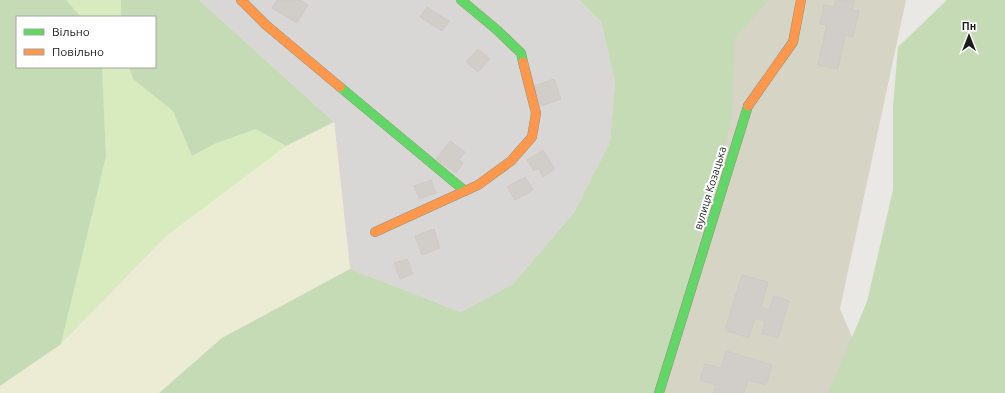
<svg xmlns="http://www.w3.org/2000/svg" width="1005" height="393" font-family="Ubuntu,sans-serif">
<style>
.residential{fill:#d9d7d6}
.construction{fill:#d5d4c5}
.farmland{fill:#ececd5}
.grass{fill:#d7ebbf}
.forest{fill:#c4dbb6}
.building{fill:#d1ceca;stroke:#cecac5}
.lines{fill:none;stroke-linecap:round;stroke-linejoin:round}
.fast-casing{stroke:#93947c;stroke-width:10}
.slow-casing{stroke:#93947c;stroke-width:10}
.fast{stroke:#63d668;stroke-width:9}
.slow{stroke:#ff974d;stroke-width:9}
.labels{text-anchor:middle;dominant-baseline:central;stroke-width:4;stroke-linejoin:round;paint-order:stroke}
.street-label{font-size:11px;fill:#1c1c1c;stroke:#fff}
</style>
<rect width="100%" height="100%" fill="#eae8e4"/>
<polygon class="residential" points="199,0 579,0 601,22 615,82 610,142 575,211 513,284 461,312 350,269 334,122"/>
<polygon class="construction" points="710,0 906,0 840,309 876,393 580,393"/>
<polygon class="farmland" points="334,122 350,269 222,338 159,393 0,393 0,386 61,344 165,237 286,146"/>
<g class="grass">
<polygon points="66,0 121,0 121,17 81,17"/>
<polygon points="102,67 129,67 133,79 173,111 192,156 214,144 256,129 286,146 165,237 61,344 106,156"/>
</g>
<g class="forest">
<polygon points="0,0 66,0 81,17 17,17 17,67 102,67 106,156 61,344 0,386"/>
<polygon points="121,0 199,0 334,122 286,146 256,129 214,144 192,156 173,111 133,79 129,67 155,67 155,17 121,17"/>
<polygon points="579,0 769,0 734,39 732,116 662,380 656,393 159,393 222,338 350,269 461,312 513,284 575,211 610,142 615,82 601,22"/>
<polygon points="947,0 1005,0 1005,393 828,393 867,302 893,190 893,106 898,47"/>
</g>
<g class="building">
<polygon points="277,0 300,0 308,5 297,23 272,8"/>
<polygon points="836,0 854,0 852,10 859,11 853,37 845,35 838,69 818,65 827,25 820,24 824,5 834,7"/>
<polygon points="427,7 449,21 442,31 420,17"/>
<polygon points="478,49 490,59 478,72 466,62"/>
<polygon points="554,79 561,99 541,106 534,86"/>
<polygon points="450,141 465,152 459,160 463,163 456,173 436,159"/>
<polygon points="543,150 555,169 543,177 538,168 534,171 527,160"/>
<polygon points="525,177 533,190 515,200 507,187"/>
<polygon points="431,180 436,193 419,199 414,186"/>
<polygon points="434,229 440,248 422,255 415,236"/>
<polygon points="407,259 413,274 400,279 394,263"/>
<polygon points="742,275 768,282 761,307 769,310 774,296 789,301 778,338 762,334 765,321 755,318 749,338 725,330"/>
<polygon points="726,351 772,365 766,385 748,380 744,393 713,393 716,385 700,380 705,364 721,368"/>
</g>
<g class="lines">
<defs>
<g id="fast">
<polyline points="461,0 497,30 521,53 523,62"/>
<polyline points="340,87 465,191"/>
<polyline points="659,393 748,106"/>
</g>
<g id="slow">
<polyline points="241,0 266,25 340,87"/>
<polyline points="748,106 793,42 801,0"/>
<polyline points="375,232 478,185 511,161 532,137 536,113 523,62"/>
</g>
</defs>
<use href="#fast" class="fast-casing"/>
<use href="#slow" class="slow-casing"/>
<use href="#fast" class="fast"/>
<use href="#slow" class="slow"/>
</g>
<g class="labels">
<g class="street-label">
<text transform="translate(710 188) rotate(-73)">вулиця Козацька</text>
</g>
</g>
<rect x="16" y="16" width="140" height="52" fill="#ffffff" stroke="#a4a4a4"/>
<rect x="24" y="29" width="20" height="6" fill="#63d668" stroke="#a4a4a4"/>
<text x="52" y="36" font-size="12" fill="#1c1c1c">Вільно</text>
<rect x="24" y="49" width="20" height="6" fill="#ff974d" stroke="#a4a4a4"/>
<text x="52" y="56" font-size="12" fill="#1c1c1c">Повільно</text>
<g transform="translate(969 36)" stroke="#ffffff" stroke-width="3" paint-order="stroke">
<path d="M0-3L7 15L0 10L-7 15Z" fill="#1c1c1c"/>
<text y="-6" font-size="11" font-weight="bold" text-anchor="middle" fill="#1c1c1c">Пн</text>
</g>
</svg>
